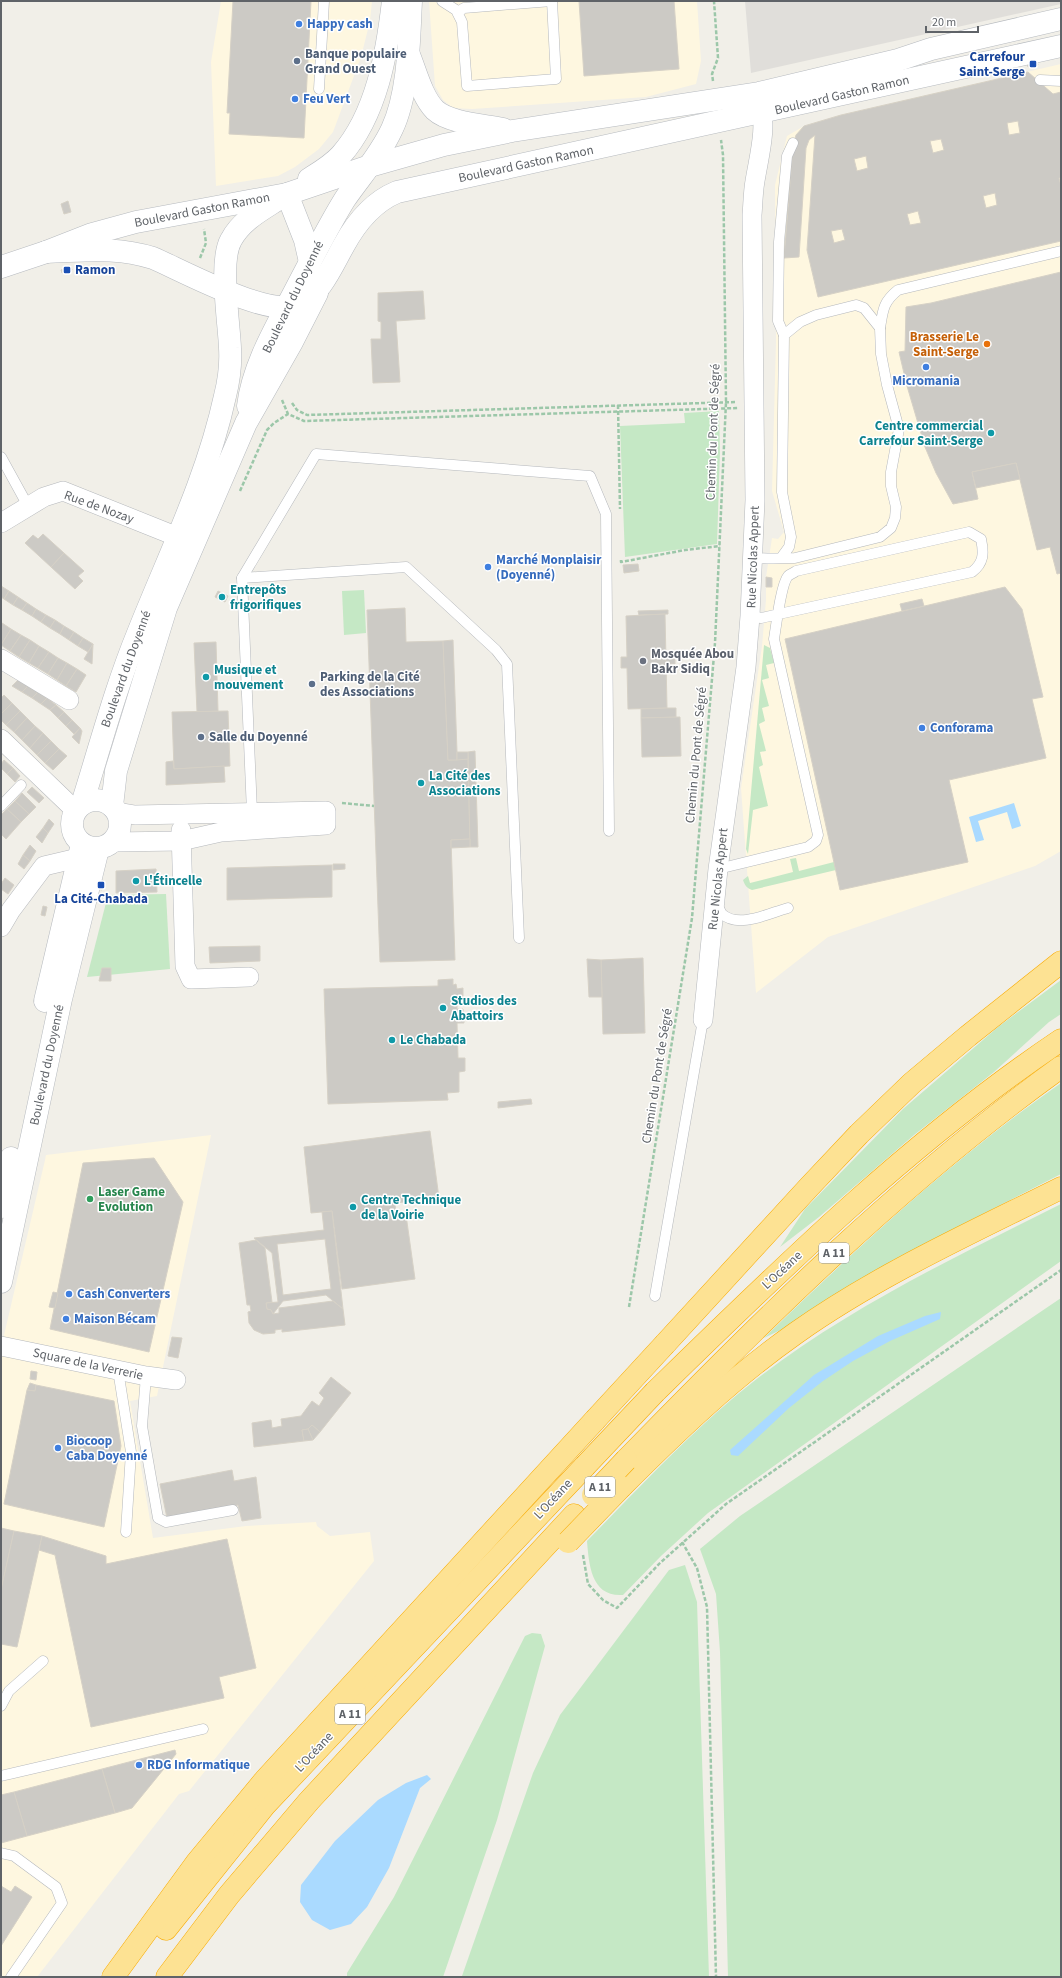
<svg xmlns="http://www.w3.org/2000/svg" width="1062" height="1978" font-family="'Source Sans 3',sans-serif">
<style>
.commercial{fill:#fef7e0}
.industrial{fill:#e0deda}
.green{fill:#c5e8c5}
.water{fill:#aadaff}
.building{fill:#cccac5;stroke:#d6d1c6;fill-rule:evenodd}
.lines{fill:none;stroke-linecap:round;stroke-linejoin:round}
.service-casing{stroke:#b5b8bc;stroke-width:11}
.minor-casing{stroke:#b5b8bc;stroke-width:20}
.secondary-casing{stroke:#b6babf;stroke-width:23}
.motorway-casing{stroke:#f9ab00;stroke-width:23}
.path{stroke:#9cc7a9;stroke-width:2.5;stroke-dasharray:4 2;stroke-linecap:butt}
.service{stroke:#fff;stroke-width:10}
.minor{stroke:#fff;stroke-width:19}
.secondary{stroke:#fff;stroke-width:22}
.motorway{stroke:#fde293;stroke-width:22}
.motorway-bridge-casing{stroke:#f9ab00;stroke-width:23;stroke-linecap:butt}
.motorway-bridge{stroke:#fde293;stroke-width:22}
.shop-dot{fill:#3f7fe0;stroke:#fff;stroke-width:1.5}
.service-dot{fill:#5c6f8a;stroke:#fff;stroke-width:1.5}
.transit-dot{fill:#1a4fb4;stroke:#fff;stroke-width:1.5}
.food-dot{fill:#e8710a;stroke:#fff;stroke-width:1.5}
.culture-dot{fill:#0f9aa8;stroke:#fff;stroke-width:1.5}
.worship-dot{fill:#6b7280;stroke:#fff;stroke-width:1.5}
.leisure-dot{fill:#2e9e5b;stroke:#fff;stroke-width:1.5}
.labels{text-anchor:middle;dominant-baseline:central;stroke-width:3;stroke-linejoin:round;paint-order:stroke}
.shield{fill:#fff;stroke:#8f9295;stroke-width:1}
.shield-label{font-size:12px;font-weight:bold;fill:#5f6368}
.shop-label{font-size:13px;font-weight:bold;fill:#366cbe;stroke:#fff;text-anchor:start}
.service-label{font-size:13px;font-weight:bold;fill:#4e5e75;stroke:#fff;text-anchor:start}
.transit-label{font-size:13px;font-weight:bold;fill:#164399;stroke:#fff;text-anchor:end}
.street-label{font-size:13px;fill:#5f6368;stroke:#fff}
.food-label{font-size:13px;font-weight:bold;fill:#c56008;stroke:#fff;text-anchor:end}
.culture-label{font-size:13px;font-weight:bold;fill:#0d838f;stroke:#fff;text-anchor:start}
.worship-label{font-size:13px;font-weight:bold;fill:#5b616d;stroke:#fff;text-anchor:start}
.leisure-label{font-size:13px;font-weight:bold;fill:#27864d;stroke:#fff;text-anchor:start}
</style>
<rect width="100%" height="100%" fill="#f1efe8"/>
<g class="commercial">
<polygon points="221,1 372,1 370,21 361,57 333,132 319,149 295,167 278,176 216,186 211,62"/>
<polygon points="429,1 697,1 701,61 696,84 646,97 472,109 453,108 443,100 435,86"/>
<polygon points="1061,64 1061,851 1035,866 828,937 756,993 741,788 762,646 766,600 766,577 772,538 778,539 784,532 772,491 776,341 775,185 787,136 804,126 841,115"/>
<polygon points="211,1135 157,1396 130,1401 153,1538 246,1526 316,1522 317,1526 330,1536 370,1532 374,1561 189,1791 179,1794 37,1977 1,1977 1,1348 45,1160 46,1155"/>
</g>
<polygon class="industrial" points="745,1 1061,1 1061,4 751,73"/>
<g class="green">
<polygon points="719,411 720,452 717,544 625,557 620,426 685,423 684,413"/>
<polygon points="364,590 366,633 344,635 342,591"/>
<polygon points="764,645 770,648 774,663 766,665 769,678 762,680 769,706 762,708 765,721 759,724 766,751 760,752 763,765 759,767 768,806 753,810 748,854 746,849"/>
<path d="M796,858L799,871L834,862L836,870L752,890C747,888 745,886 743,880L748,876L750,883L793,872L790,859Z"/>
<polygon points="166,894 170,969 87,977 108,895"/>
<polygon points="1061,980 1061,1014 1049,1022 994,1072 914,1135 819,1217 780,1247 805,1209 903,1109 998,1027"/>
<path d="M1061,1083V1174L893,1260L799,1321L764,1338C858,1247 954,1158 1061,1083Z"/>
<path d="M1061,1204V1261L708,1513L661,1556L623,1595C591,1597 589,1565 587,1541C641,1486 697,1425 758,1378C850,1307 957,1256 1061,1204Z"/>
<polygon points="1061,1298 1061,1977 728,1977 720,1652 716,1594 700,1549 740,1516"/>
<polygon points="685,1565 697,1602 709,1977 462,1976 533,1773 560,1715 669,1570"/>
<polygon points="532,1633 541,1634 545,1646 497,1820 443,1977 347,1977 347,1973 394,1897 525,1636"/>
</g>
<g class="water">
<polygon points="1014,803 1021,826 1012,829 1007,812 978,821 984,840 976,842 969,817"/>
<polygon points="941,1312 940,1319 890,1341 853,1361 823,1381 789,1408 738,1456 731,1455 730,1450 814,1375 878,1336 925,1316"/>
<polygon points="427,1775 431,1779 420,1788 389,1868 367,1907 351,1924 330,1930 312,1920 300,1902 301,1885 335,1841 378,1800 406,1783"/>
</g>
<g class="building">
<polygon points="233,1 311,1 304,138 229,134 230,113 227,113"/>
<polygon points="579,1 674,1 679,69 584,76"/>
<polygon points="1037,62 1038,65 1028,67 1027,64"/>
<path d="M1028,72L1053,94L1061,92V178H1059L1061,186V241L818,297L807,250L815,135L809,140L806,148L799,257L784,258L793,146L796,135L804,126L841,115ZM1018,121L1020,133L1009,135L1007,123ZM941,139L944,150L933,153L930,141ZM866,156L868,168L857,171L854,159ZM995,193L997,205L986,208L983,196ZM918,211L921,223L910,225L907,214ZM842,229L845,240L834,243L831,231Z"/>
<polygon points="68,201 71,212 64,214 61,204"/>
<polygon points="71,267 72,270 62,273 61,270"/>
<polygon points="1061,272 1061,573 1057,574 1050,547 1037,550 1016,463 972,472 978,499 953,504 936,473 925,447 907,386 899,352 905,351 906,307 931,303"/>
<polygon points="423,291 425,319 396,321 400,382 373,383 371,339 381,339 381,322 378,321 378,293"/>
<polygon points="1016,463 1020,479 976,488 972,472"/>
<polygon points="43,534 64,553 51,567 25,543 33,535 38,539"/>
<polygon points="64,553 84,571 78,576 83,581 75,589 51,567"/>
<polygon points="638,564 639,571 624,573 623,565"/>
<polygon points="766,577 772,578 772,587 766,587"/>
<polygon points="1,586 9,591 4,599 1,597"/>
<polygon points="1005,587 1022,609 1043,697 1032,699 1046,758 949,780 968,862 840,890 785,639"/>
<polygon points="9,591 18,597 13,605 4,599"/>
<polygon points="218,591 228,596 225,602 215,597"/>
<polygon points="18,597 27,603 22,610 13,605"/>
<polygon points="922,599 924,606 902,611 900,604"/>
<polygon points="27,603 36,609 32,616 22,610"/>
<polygon points="405,608 406,642 443,641 448,760 468,759 470,839 451,840 455,960 380,962 367,610"/>
<polygon points="36,609 46,615 41,622 32,616"/>
<polygon points="668,610 668,614 639,615 638,611"/>
<polygon points="665,614 667,708 628,709 627,668 621,668 621,657 627,657 626,616"/>
<polygon points="46,615 55,620 50,628 41,622"/>
<polygon points="55,620 64,626 60,634 50,628"/>
<polygon points="2,623 11,629 1,645 1,624"/>
<polygon points="64,626 74,632 69,640 60,634"/>
<polygon points="11,629 21,635 10,651 1,645"/>
<polygon points="74,632 83,638 78,646 69,640"/>
<polygon points="21,635 30,640 19,657 10,651"/>
<polygon points="83,638 93,644 88,652 78,646"/>
<polygon points="30,640 39,646 29,663 19,657"/>
<polygon points="453,640 457,752 457,760 448,760 443,641"/>
<polygon points="216,642 218,711 197,712 194,643"/>
<polygon points="93,644 92,664 84,659"/>
<polygon points="39,646 49,652 38,668 29,663"/>
<polygon points="49,652 58,658 48,674 38,668"/>
<polygon points="675,653 675,664 666,664 665,654"/>
<polygon points="58,658 67,663 57,680 48,674"/>
<polygon points="67,663 77,669 66,686 57,680"/>
<polygon points="77,669 86,675 76,692 66,686"/>
<polygon points="18,680 28,686 22,692 12,686"/>
<polygon points="28,686 38,692 32,698 22,692"/>
<polygon points="38,692 47,698 41,704 32,698"/>
<polygon points="4,695 12,703 1,714 1,698"/>
<polygon points="47,698 56,705 50,710 41,704"/>
<polygon points="12,703 20,711 6,725 1,720 1,714"/>
<polygon points="56,705 64,712 58,718 50,710"/>
<polygon points="667,708 676,708 676,717 641,718 641,709"/>
<polygon points="20,711 27,718 14,732 6,725"/>
<polygon points="228,711 230,766 174,769 172,712"/>
<polygon points="64,712 72,720 66,726 58,718"/>
<polygon points="680,717 681,756 642,757 641,718"/>
<polygon points="27,718 35,726 22,740 14,732"/>
<polygon points="72,720 80,728 74,734 66,726"/>
<polygon points="35,726 43,733 30,748 22,740"/>
<polygon points="80,728 82,731 79,744 72,737"/>
<polygon points="43,733 51,741 37,755 30,748"/>
<polygon points="51,741 59,749 45,763 37,755"/>
<polygon points="59,749 67,756 53,770 45,763"/>
<polygon points="475,751 478,847 470,847 468,752"/>
<polygon points="457,752 468,752 468,759 457,760"/>
<polygon points="4,760 13,768 7,774 1,768 1,764"/>
<polygon points="173,761 174,769 224,766 225,782 166,785 166,762"/>
<polygon points="13,768 20,776 15,782 7,774"/>
<polygon points="32,787 44,798 39,803 27,792"/>
<polygon points="22,793 36,807 29,814 15,801"/>
<polygon points="15,801 29,814 21,822 7,809"/>
<polygon points="7,809 21,822 6,839 1,834 1,815"/>
<polygon points="49,819 54,824 48,833 43,828"/>
<polygon points="43,828 48,833 42,843 36,837"/>
<polygon points="470,839 470,847 451,848 451,840"/>
<polygon points="30,845 36,851 30,861 23,855"/>
<polygon points="23,855 30,861 24,869 18,864"/>
<polygon points="333,864 345,864 345,869 333,870"/>
<polygon points="332,865 332,897 227,900 227,868"/>
<polygon points="156,869 157,892 116,893 116,871"/>
<polygon points="5,878 14,885 8,894 1,889 1,884"/>
<polygon points="100,879 104,881 102,890 98,889"/>
<polygon points="43,906 47,907 45,916 41,915"/>
<polygon points="260,946 260,961 210,963 209,947"/>
<polygon points="643,958 645,1033 603,1034 601,960"/>
<polygon points="587,959 601,960 602,997 589,997"/>
<polygon points="102,968 111,968 111,981 99,981"/>
<polygon points="453,979 453,985 456,984 457,989 463,988 463,1004 457,1004 457,1009 463,1009 464,1023 457,1023 458,1058 465,1058 465,1071 459,1072 459,1092 447,1093 448,1100 328,1104 324,989 438,986 438,980"/>
<polygon points="531,1099 532,1104 498,1108 498,1102"/>
<polygon points="430,1131 439,1198 395,1203 396,1216 406,1215 415,1279 342,1289 332,1211 311,1213 304,1147"/>
<polygon points="154,1158 183,1202 149,1352 50,1329 83,1163"/>
<path d="M332,1211L343,1309L326,1295L283,1301L273,1314L271,1310L267,1309L266,1303L278,1302L272,1253L254,1238L324,1230L322,1212ZM325,1239L331,1289L283,1295L277,1244Z"/>
<polygon points="256,1240 265,1248 272,1302 266,1303 267,1309 271,1310 273,1314 279,1313 279,1308 333,1301 343,1309 345,1325 282,1332 282,1329 275,1330 275,1333 263,1334 254,1330 249,1323 248,1312 251,1311 250,1305 247,1305 239,1243"/>
<polygon points="53,1292 58,1293 55,1308 49,1307"/>
<polygon points="172,1337 182,1338 178,1358 168,1356"/>
<polygon points="31,1371 37,1372 36,1380 30,1379"/>
<polygon points="331,1377 351,1393 320,1432 312,1425 308,1429 302,1430 304,1441 254,1447 252,1423 271,1420 272,1428 282,1426 281,1419 301,1416 312,1401 319,1406 324,1398 319,1393"/>
<polygon points="30,1383 36,1385 35,1391 27,1390"/>
<polygon points="36,1385 114,1401 121,1446 104,1527 4,1504 27,1390 35,1391"/>
<polygon points="312,1425 320,1432 313,1440 308,1429"/>
<polygon points="308,1429 313,1440 304,1441 302,1430"/>
<polygon points="232,1470 234,1481 256,1477 261,1518 242,1521 238,1505 167,1518 160,1484"/>
<polygon points="1,1528 14,1531 1,1590"/>
<polygon points="14,1531 42,1536 17,1647 1,1644 1,1590"/>
<polygon points="42,1536 106,1556 106,1564 227,1539 256,1668 219,1677 224,1698 91,1727 55,1555 39,1550"/>
<polygon points="175,1750 176,1754 132,1808 115,1813 102,1769"/>
<polygon points="102,1769 115,1813 27,1836 14,1792"/>
<polygon points="14,1792 27,1836 1,1843 1,1795"/>
<polygon points="1,1886 11,1892 15,1886 32,1897 1,1946"/>
</g>
<g class="lines">
<defs>
<g id="service">
<polyline points="442,1 456,10 462,22 467,86 556,79 552,1"/>
<polyline points="458,12 464,8 552,1"/>
<polyline points="1040,80 1061,81"/>
<polyline points="319,89 324,1"/>
<path d="M880,328C883,310 883,302 898,290L1061,251"/>
<polyline points="784,335 778,321 779,242 787,156 793,143"/>
<polyline points="1,457 28,506"/>
<path d="M753,558C767,559 781,558 795,558L880,537L891,528L895,518L896,507L891,486V472L899,429L887,385L881,354L880,328L864,308L856,305L816,315L800,322L784,335L782,492L791,537L789,547L781,558"/>
<polyline points="242,578 406,567 496,650 507,664 519,938"/>
<polyline points="1,806 21,785"/>
<polyline points="252,812 242,578 316,454 590,476 606,514 609,831"/>
<path d="M718,869L808,847L816,841L818,835L774,639C776,627 781,584 788,576C790,574 794,573 796,571L969,532L981,539C984,553 984,563 972,572L779,614L761,618L750,616"/>
<path d="M716,903C718,906 720,911 722,914C739,929 769,913 788,908"/>
<polyline points="655,1296 703,1020"/>
<polyline points="118,1370 131,1452 126,1532"/>
<polyline points="146,1376 142,1426 158,1518 166,1522 233,1510"/>
<polyline points="1,1706 9,1691 43,1661"/>
<polyline points="1,1776 203,1729"/>
<polyline points="1,1853 14,1856 56,1887 62,1903 11,1977"/>
</g>
<g id="minor">
<polyline points="1,523 44,497 63,491 178,537"/>
<polyline points="1,659 69,700"/>
<polyline points="1,739 76,811"/>
<polyline points="181,830 185,966 191,979 249,977"/>
<polyline points="113,842 181,841 221,832 326,825 326,811 135,815 117,812"/>
<polyline points="1,927 11,910 44,866 78,858"/>
<path d="M703,1020L718,869L746,667L750,616L755,500L752,215C753,204 753,192 755,181C760,151 767,129 760,98"/>
<polyline points="1,1346 146,1376 176,1380"/>
</g>
<g id="secondary">
<path d="M409,55C416,72 422,97 435,110C449,123 484,125 503,129"/>
<path d="M309,179C320,172 332,165 341,155C377,114 387,53 393,1"/>
<polyline points="287,194 305,240 310,262"/>
<path d="M46,252C84,251 115,246 153,258C183,271 269,318 298,305C321,294 332,266 344,245C356,223 373,202 397,192L1061,46"/>
<polyline points="1,267 46,252 92,234 136,222 287,194 370,166 444,145 512,131 759,93 898,60 931,49 1061,19"/>
<path d="M248,406C253,364 278,324 297,287C313,257 327,228 345,199C361,176 380,155 392,129C409,93 409,40 411,1"/>
<circle cx="96" cy="824" r="24"/>
<path d="M82,804C100,747 115,689 138,633C169,555 207,479 225,396C229,380 231,364 230,348C229,322 219,261 231,240C241,221 260,211 277,200"/>
<polyline points="112,806 116,771 166,608 246,423 292,342 317,293"/>
<polyline points="45,1001 82,844"/>
<polyline points="1,1207 11,1158"/>
<polyline points="1,1282 61,999 98,849"/>
</g>
<g id="motorway">
<polyline points="665,1344 809,1187 859,1134 912,1083 968,1036 1061,962"/>
<path d="M655,1392C783,1267 912,1140 1061,1040"/>
<path d="M626,1460C763,1319 901,1182 1061,1067"/>
<path d="M621,1487C676,1432 732,1378 796,1333C878,1275 971,1233 1061,1188"/>
<polyline points="166,1929 265,1805 585,1466"/>
<polyline points="113,1977 197,1862 265,1780 595,1420"/>
<polyline points="167,1977 229,1895 309,1801 574,1515"/>
</g>
</defs>
<use href="#service" class="service-casing"/>
<use href="#minor" class="minor-casing"/>
<use href="#secondary" class="secondary-casing"/>
<use href="#motorway" class="motorway-casing"/>
<g class="path">
<polyline points="713,81 712,74 718,58 714,1"/>
<polyline points="200,258 206,243 204,229"/>
<polyline points="282,400 288,414 304,421 738,408"/>
<polyline points="292,403 297,410 307,415 737,402"/>
<polyline points="618,405 620,509"/>
<polyline points="240,491 267,430 274,423 288,414"/>
<polyline points="621,560 621,562 685,550 720,546"/>
<polyline points="342,803 374,806"/>
<polyline points="629,1307 692,918 715,643 726,402 723,155 721,140"/>
<polyline points="682,1542 697,1568 707,1607 716,1977"/>
<polyline points="583,1555 588,1584 603,1600 617,1608 660,1563 726,1504 1061,1270"/>
</g>
<use href="#service" class="service"/>
<use href="#minor" class="minor"/>
<use href="#secondary" class="secondary"/>
<use href="#motorway" class="motorway"/>
<defs>
<g id="motorway-bridge">
<polyline points="595,1420 665,1344"/>
<polyline points="585,1466 655,1392"/>
<polyline points="593,1495 626,1460"/>
<polyline points="568,1542 621,1487"/>
</g>
</defs>
<use href="#motorway-bridge" class="motorway-bridge-casing"/>
<use href="#motorway-bridge" class="motorway-bridge"/>
</g>
<g class="shop-dot">
<circle cx="299" cy="24" r="4"/>
<circle cx="295" cy="99" r="4"/>
<circle cx="926" cy="367" r="4"/>
<circle cx="488" cy="567" r="4"/>
<circle cx="922" cy="728" r="4"/>
<circle cx="69" cy="1294" r="4"/>
<circle cx="66" cy="1319" r="4"/>
<circle cx="58" cy="1448" r="4"/>
<circle cx="139" cy="1765" r="4"/>
</g>
<g class="service-dot">
<circle cx="297" cy="61" r="4"/>
<circle cx="312" cy="684" r="4"/>
<circle cx="201" cy="737" r="4"/>
</g>
<g class="transit-dot">
<rect x="1029" y="60" width="8" height="8" rx="2"/>
<rect x="63" y="266" width="8" height="8" rx="2"/>
<rect x="97" y="881" width="8" height="8" rx="2"/>
</g>
<circle class="food-dot" cx="987" cy="344" r="4"/>
<g class="culture-dot">
<circle cx="991" cy="433" r="4"/>
<circle cx="222" cy="597" r="4"/>
<circle cx="206" cy="677" r="4"/>
<circle cx="421" cy="783" r="4"/>
<circle cx="136" cy="881" r="4"/>
<circle cx="443" cy="1008" r="4"/>
<circle cx="392" cy="1040" r="4"/>
<circle cx="353" cy="1207" r="4"/>
</g>
<circle class="worship-dot" cx="643" cy="661" r="4"/>
<circle class="leisure-dot" cx="90" cy="1199" r="4"/>
<g class="labels">
<g class="shield">
<rect x="819" y="1243" width="30" height="20" rx="3"/>
<rect x="585" y="1477" width="30" height="20" rx="3"/>
<rect x="335" y="1704" width="30" height="20" rx="3"/>
</g>
<g class="shield-label">
<text x="834" y="1253">A 11</text>
<text x="600" y="1487">A 11</text>
<text x="350" y="1714">A 11</text>
</g>
<g class="shop-label">
<text x="307" y="24">Happy cash</text>
<text x="303" y="99">Feu Vert</text>
<text x="926" y="381" text-anchor="middle">Micromania</text>
<text x="496" y="560">Marché Monplaisir<tspan x="496" dy="15">(Doyenné)</tspan></text>
<text x="930" y="728">Conforama</text>
<text x="77" y="1294">Cash Converters</text>
<text x="74" y="1319">Maison Bécam</text>
<text x="66" y="1441">Biocoop<tspan x="66" dy="15">Caba Doyenné</tspan></text>
<text x="147" y="1765">RDG Informatique</text>
</g>
<g class="service-label">
<text x="305" y="54">Banque populaire<tspan x="305" dy="15">Grand Ouest</tspan></text>
<text x="320" y="677">Parking de la Cité<tspan x="320" dy="15">des Associations</tspan></text>
<text x="209" y="737">Salle du Doyenné</text>
</g>
<g class="transit-label">
<text x="1025" y="57">Carrefour<tspan x="1025" dy="15">Saint-Serge</tspan></text>
<text x="75" y="270" text-anchor="start">Ramon</text>
<text x="101" y="899" text-anchor="middle">La Cité-Chabada</text>
</g>
<g class="street-label">
<text transform="translate(842 95) rotate(-13)">Boulevard Gaston Ramon</text>
<text transform="translate(526 164) rotate(-12)">Boulevard Gaston Ramon</text>
<text transform="translate(202 210) rotate(-11)">Boulevard Gaston Ramon</text>
<text transform="translate(293 297) rotate(-64)">Boulevard du Doyenné</text>
<text transform="translate(713 432) rotate(-88)">Chemin du Pont de Ségré</text>
<text transform="translate(99 507) rotate(20)">Rue de Nozay</text>
<text transform="translate(753 557) rotate(-88)">Rue Nicolas Appert</text>
<text transform="translate(126 669) rotate(-70)">Boulevard du Doyenné</text>
<text transform="translate(696 755) rotate(-85)">Chemin du Pont de Ségré</text>
<text transform="translate(718 879) rotate(-84)">Rue Nicolas Appert</text>
<text transform="translate(47 1065) rotate(-78)">Boulevard du Doyenné</text>
<text transform="translate(657 1076) rotate(-81)">Chemin du Pont de Ségré</text>
<text transform="translate(782 1270) rotate(-43)">L’Océane</text>
<text transform="translate(88 1364) rotate(12)">Square de la Verrerie</text>
<text transform="translate(553 1499) rotate(-47)">L’Océane</text>
<text transform="translate(314 1752) rotate(-47)">L’Océane</text>
</g>
<g class="food-label">
<text x="979" y="337">Brasserie Le<tspan x="979" dy="15">Saint-Serge</tspan></text>
</g>
<g class="culture-label">
<text x="983" y="426" text-anchor="end">Centre commercial<tspan x="983" dy="15">Carrefour Saint-Serge</tspan></text>
<text x="230" y="590">Entrepôts<tspan x="230" dy="15">frigorifiques</tspan></text>
<text x="214" y="670">Musique et<tspan x="214" dy="15">mouvement</tspan></text>
<text x="429" y="776">La Cité des<tspan x="429" dy="15">Associations</tspan></text>
<text x="144" y="881">L'Étincelle</text>
<text x="451" y="1001">Studios des<tspan x="451" dy="15">Abattoirs</tspan></text>
<text x="400" y="1040">Le Chabada</text>
<text x="361" y="1200">Centre Technique<tspan x="361" dy="15">de la Voirie</tspan></text>
</g>
<g class="worship-label">
<text x="651" y="654">Mosquée Abou<tspan x="651" dy="15">Bakr Sidiq</tspan></text>
</g>
<g class="leisure-label">
<text x="98" y="1192">Laser Game<tspan x="98" dy="15">Evolution</tspan></text>
</g>
</g>
<rect width="1062" height="1978" fill="none" stroke="#5f6368" stroke-width="4"/>
<path d="M926 26v6h52v-6" fill="none" stroke="#5f6368" stroke-width="2"/>
<text x="932" y="26" font-size="12" fill="#5f6368" stroke="#ffffff" stroke-width="3" paint-order="stroke">20 m</text>
</svg>
